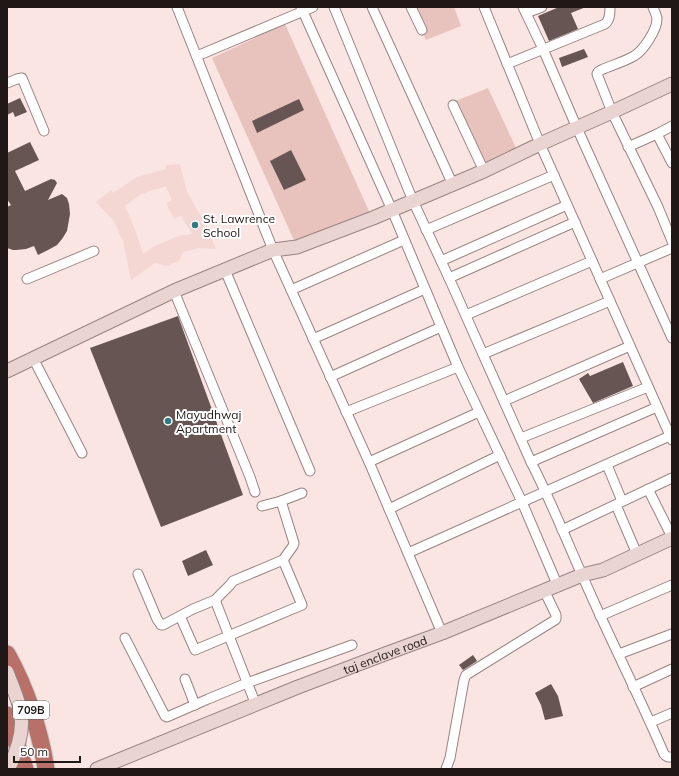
<svg xmlns="http://www.w3.org/2000/svg" width="679" height="776" font-family="Mulish,sans-serif">
<style>
.built{fill:#f4d7d3;fill-rule:evenodd}
.green{fill:#e8c2bd}
.building{fill:#665553}
.lines{fill:none;stroke-linecap:round;stroke-linejoin:round}
.street-casing{stroke:#978482;stroke-width:11}
.secondary-casing{stroke:#978482;stroke-width:15}
.highway-casing{stroke:#cecccc;stroke-width:19}
.street{stroke:#fff;stroke-width:9}
.secondary{stroke:#ead4d2;stroke-width:13}
.highway{stroke:#b97068;stroke-width:17}
.secondary-bridge-casing{stroke:#978482;stroke-width:15;stroke-linecap:butt}
.secondary-bridge{stroke:#ead4d2;stroke-width:13}
.poi-dot{fill:#317983;stroke:#fff;stroke-width:1.5}
.labels{text-anchor:middle;dominant-baseline:central;stroke-width:4;stroke-linejoin:round;paint-order:stroke}
.shield{fill:#fff;stroke:#625d5d;stroke-width:1}
.shield-label{font-size:11px;font-weight:bold;fill:#1f1817}
.poi-label{font-size:12px;fill:#1f1817;stroke:#fff;text-anchor:start}
.street-label{font-size:12px;fill:#1f1817;stroke:#fff}
</style>
<rect width="100%" height="100%" fill="#fae5e2"/>
<path class="built" d="M180,164L187,192L203,220L216,249L199,248L183,252L179,261L166,266L155,263L131,280L123,241L113,220L96,202L111,190L113,193L137,177L166,169V165ZM166,186L172,200L166,203L174,219L181,216L192,234L178,236L155,246L143,254L135,229L125,206L141,194Z"/>
<g class="green">
<polygon points="412,7 454,7 461,26 426,40"/>
<polygon points="285,24 372,218 297,247 212,58"/>
<polygon points="488,88 518,152 482,167 453,102"/>
</g>
<g class="building">
<polygon points="559,7 586,7 571,13 578,29 549,41 538,16"/>
<polygon points="584,49 588,57 562,67 559,58"/>
<polygon points="20,98 27,112 15,117 13,112 7,115 7,104"/>
<polygon points="299,99 304,110 257,133 252,121"/>
<polygon points="30,142 39,160 15,171 25,191 51,179 55,180 57,183 48,200 62,194 67,198 69,204 70,214 67,231 62,239 57,245 48,250 38,255 34,246 26,249 16,250 13,250 7,248 7,207 11,205 7,199 7,153"/>
<polygon points="291,150 306,180 284,190 270,161"/>
<polygon points="178,316 243,495 161,527 90,348"/>
<polygon points="623,362 633,386 593,403 579,379 588,373 590,376"/>
<polygon points="206,550 213,565 188,576 182,561"/>
<polygon points="473,655 477,661 463,670 459,665"/>
<polygon points="551,684 558,696 563,716 545,720 541,705 535,693"/>
</g>
<g class="lines">
<defs>
<g id="street">
<polyline points="177,7 273,250 369,462 442,633"/>
<polyline points="301,7 392,210 458,367 522,502 557,584"/>
<path d="M334,7L413,201L449,278L531,462C553,505 570,549 590,593C614,647 641,700 664,754C666,757 668,757 672,757"/>
<polyline points="372,7 453,185"/>
<polyline points="411,7 422,30"/>
<polyline points="484,7 540,144 672,440"/>
<polyline points="523,7 543,49 577,128 672,338"/>
<path d="M653,7C654,11 657,15 657,19C657,30 643,51 634,56C624,62 612,65 601,70L598,72L597,74L612,112L658,207L672,241"/>
<polyline points="526,13 542,7"/>
<polyline points="197,56 313,7"/>
<path d="M507,64L605,24C610,20 610,13 610,7"/>
<polyline points="7,83 17,79 22,78 44,131"/>
<polyline points="453,105 484,171"/>
<polyline points="657,134 672,126"/>
<polyline points="628,147 657,134 672,163"/>
<polyline points="426,230 554,175"/>
<polyline points="441,261 567,205"/>
<polyline points="225,270 310,471"/>
<polyline points="449,278 575,222"/>
<polyline points="27,279 94,251"/>
<polyline points="600,279 672,248"/>
<polyline points="291,290 404,240"/>
<polyline points="174,291 250,477 255,492"/>
<polyline points="466,315 592,261"/>
<polyline points="313,339 425,289"/>
<polyline points="483,354 610,301"/>
<polyline points="33,358 82,453"/>
<polyline points="330,377 441,327"/>
<polyline points="504,401 630,346"/>
<polyline points="346,412 458,367"/>
<polyline points="521,438 648,387"/>
<polyline points="369,462 479,412"/>
<polyline points="531,462 657,407"/>
<polyline points="607,465 622,501"/>
<polyline points="648,489 672,537"/>
<polyline points="281,501 302,493"/>
<polyline points="616,505 637,554"/>
<polyline points="262,506 281,501 294,543 293,546 283,560"/>
<polyline points="389,509 500,455"/>
<polyline points="562,530 672,478"/>
<polyline points="408,553 672,435"/>
<polyline points="138,574 157,619 161,625 163,625 193,609 215,600 230,585 233,581 283,560 302,605 195,650 180,616"/>
<polyline points="215,600 256,705"/>
<polyline points="600,616 672,585"/>
<polyline points="125,638 165,716 167,717 208,699 247,683 352,645"/>
<polyline points="619,654 672,634"/>
<polyline points="185,679 195,705"/>
<polyline points="633,687 672,669"/>
<polyline points="651,722 672,713"/>
<polyline points="446,769 450,758 464,680 466,675 555,620 556,619 556,615 544,590"/>
</g>
<g id="secondary">
<polyline points="7,371 174,291 273,250 297,247 373,218 484,171 540,144 612,112 672,84"/>
<path id="s1" d="M97,769L298,687L385,654L442,633L582,575L603,570L672,538"/>
</g>
<g id="highway">
<path d="M7,654C26,688 40,730 46,769"/>
<polyline points="7,715 25,769"/>
</g>
</defs>
<use href="#street" class="street-casing"/>
<use href="#secondary" class="secondary-casing"/>
<use href="#highway" class="highway-casing"/>
<use href="#street" class="street"/>
<use href="#secondary" class="secondary"/>
<use href="#highway" class="highway"/>
<defs>
<path id="secondary-bridge" d="M7,672C11,683 16,694 19,705C26,727 18,750 8,769"/>
</defs>
<use href="#secondary-bridge" class="secondary-bridge-casing"/>
<use href="#secondary-bridge" class="secondary-bridge"/>
</g>
<g class="poi-dot">
<circle cx="195" cy="225" r="4"/>
<circle cx="168" cy="421" r="4"/>
</g>
<g class="labels">
<rect class="shield" x="13" y="701" width="36" height="18" rx="3"/>
<g class="shield-label">
<text x="31" y="710">709B</text>
</g>
<g class="poi-label">
<text x="203" y="218">St. Lawrence<tspan x="203" dy="14">School</tspan></text>
<text x="176" y="414">Mayudhwaj<tspan x="176" dy="14">Apartment</tspan></text>
</g>
<g class="street-label">
<text stroke="none"><textPath href="#s1" startOffset="310">taj enclave road</textPath></text>
</g>
</g>
<rect width="679" height="776" fill="none" stroke="#1f1817" stroke-width="16"/>
<path d="M14 756v6h66v-6" fill="none" stroke="#1f1817" stroke-width="2"/>
<text x="20" y="756" font-size="12" fill="#1f1817" stroke="#ffffff" stroke-width="3" paint-order="stroke">50 m</text>
</svg>
